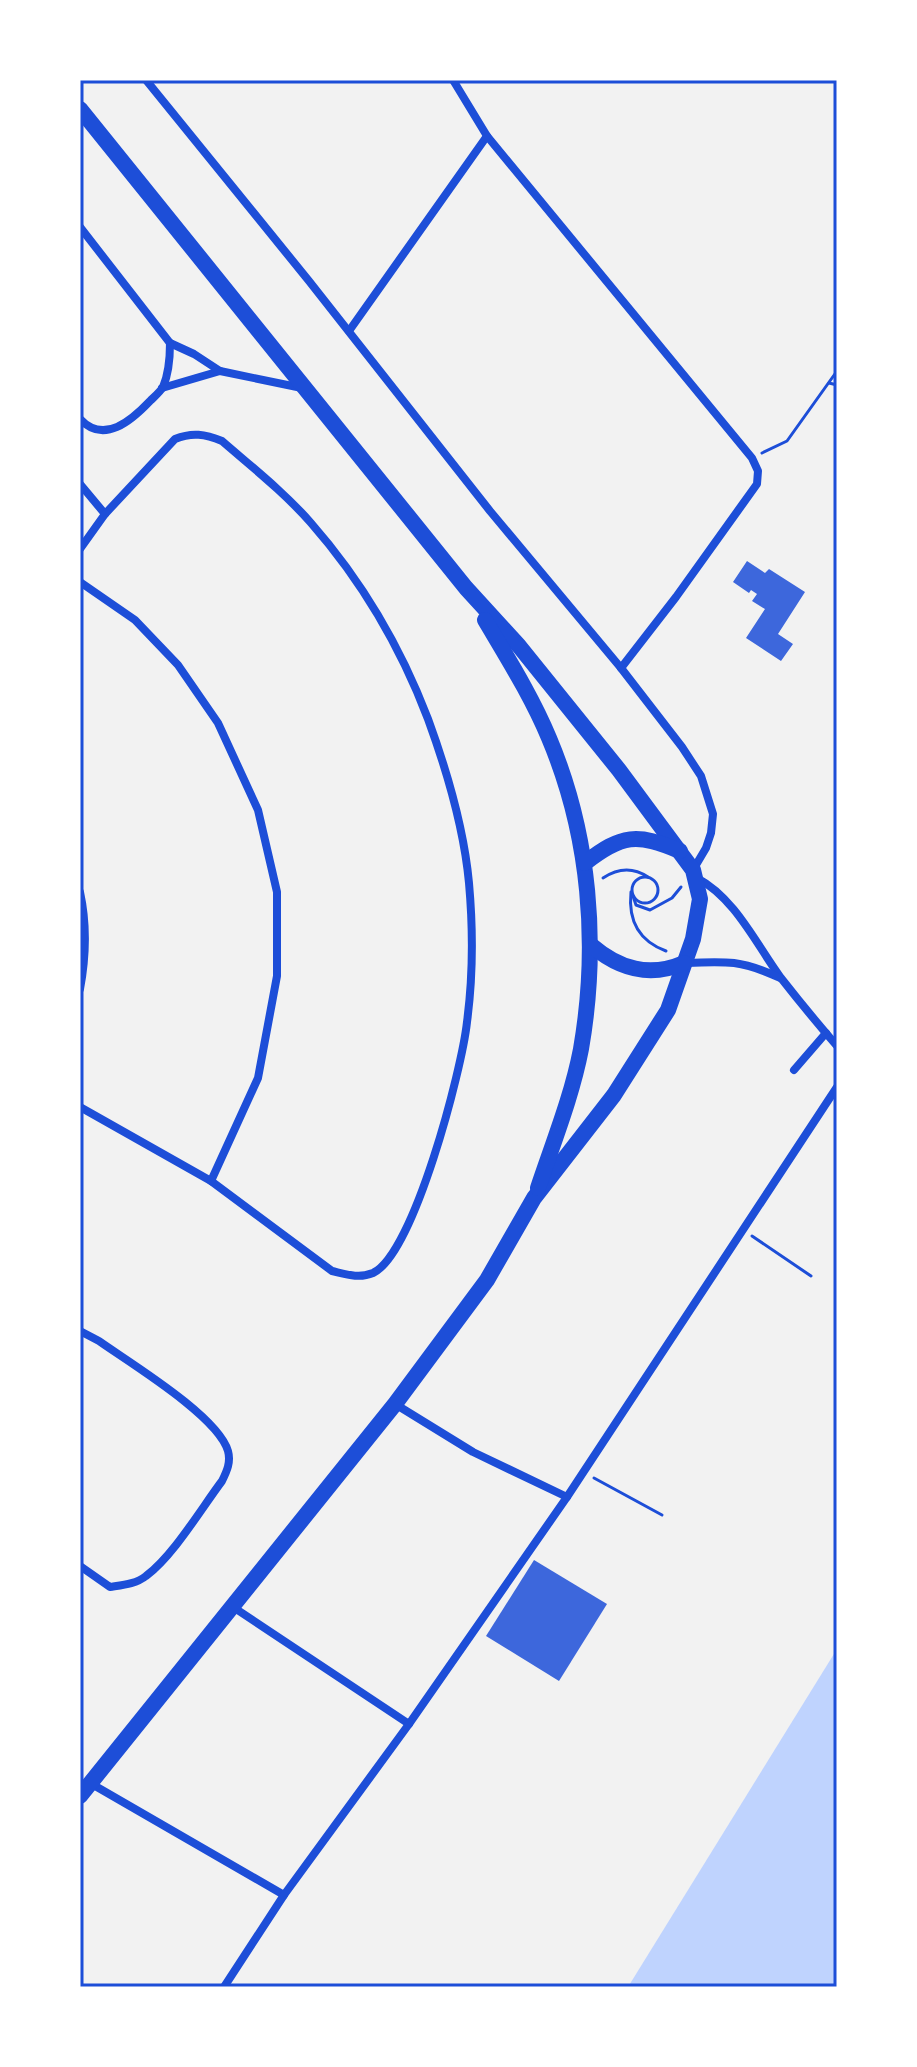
<svg xmlns="http://www.w3.org/2000/svg" width="917" height="2067" font-family="'Source Serif 4',serif">
<style>
.water{fill:#bfd3fe}
.building{fill:#3d67dc}
.lines{fill:none;stroke-linecap:round;stroke-linejoin:round}
.path{stroke:#1d4ed8;stroke-width:3}
.minor{stroke:#1d4ed8;stroke-width:8}
.secondary{stroke:#1d4ed8;stroke-width:16}
.neatline{fill:none;stroke:#1d4ed8;stroke-width:3}
</style>
<rect width="100%" height="100%" fill="#f2f2f2"/>
<polygon class="water" points="837,1649 837,1987 628,1987"/>
<g class="building">
<polygon points="747,561 765,573 769,569 805,592 778,634 793,644 781,661 746,638 765,609 752,601 757,594 751,590 749,593 733,582"/>
<polygon points="534,1560 607,1604 559,1681 486,1636"/>
</g>
<g class="lines">
<g class="path">
<polyline points="829,383 837,385"/>
<polyline points="762,453 787,441 837,371"/>
<circle cx="645" cy="890" r="13"/>
<path d="M603,878C618,868 633,867 648,877"/>
<path d="M631,892C628,921 639,941 666,951"/>
<polyline points="633,896 636,905 650,910 672,898 681,887"/>
<polyline points="752,1236 811,1276"/>
<polyline points="594,1478 662,1515"/>
</g>
<g class="minor">
<polyline points="146,80 309,281 490,511 621,668 682,747 701,776 713,814 711,833 706,848 693,870"/>
<polyline points="453,80 487,136 752,458 758,471 757,484 676,597 621,668"/>
<polyline points="80,227 170,343 194,354 220,371 302,388"/>
<polyline points="349,331 487,136"/>
<polyline points="162,388 220,371"/>
<path d="M80,419C104,445 132,420 150,401C154,397 160,392 163,387C169,373 170,357 170,343"/>
<polyline points="80,484 105,514"/>
<path d="M80,549L105,514L175,439C192,432 205,434 222,441C252,467 285,493 311,523C361,580 401,648 428,719C447,771 464,829 469,883C473,928 473,977 467,1022C462,1069 414,1254 373,1273C359,1279 345,1274 332,1271L211,1181L80,1107"/>
<polyline points="80,582 135,620 178,665 218,723 258,810 277,892 277,976 258,1078 211,1181"/>
<path d="M697,878C735,898 756,944 781,978C799,1001 818,1024 837,1046"/>
<path d="M80,892C87,924 86,957 80,989"/>
<path d="M685,963C726,961 742,960 780,978"/>
<polyline points="794,1070 826,1033"/>
<path d="M80,1331L99,1341C130,1363 218,1416 228,1451C231,1462 227,1471 222,1481C201,1509 173,1556 146,1576C136,1584 123,1585 110,1587L80,1566"/>
<polyline points="395,1404 473,1452 567,1497"/>
<polyline points="233,1607 409,1724"/>
<polyline points="90,1783 284,1895"/>
<polyline points="224,1987 284,1895 409,1724 567,1497 837,1087"/>
</g>
<g class="secondary">
<polyline points="80,109 466,588 519,646 619,770 693,870 700,899 693,939 668,1010 614,1095 534,1198 487,1280 395,1404 80,1796"/>
<path d="M485,620C508,659 532,697 549,738C590,835 599,945 581,1049C572,1096 553,1143 538,1188"/>
<path d="M585,863C622,834 637,833 680,851"/>
<path d="M591,945C619,969 649,978 684,963"/>
</g>
</g>
<rect width="917" height="2067" fill="none" stroke="#ffffff" stroke-width="164"/>
<rect x="82" y="82" width="753" height="1903" class="neatline"/>
</svg>
